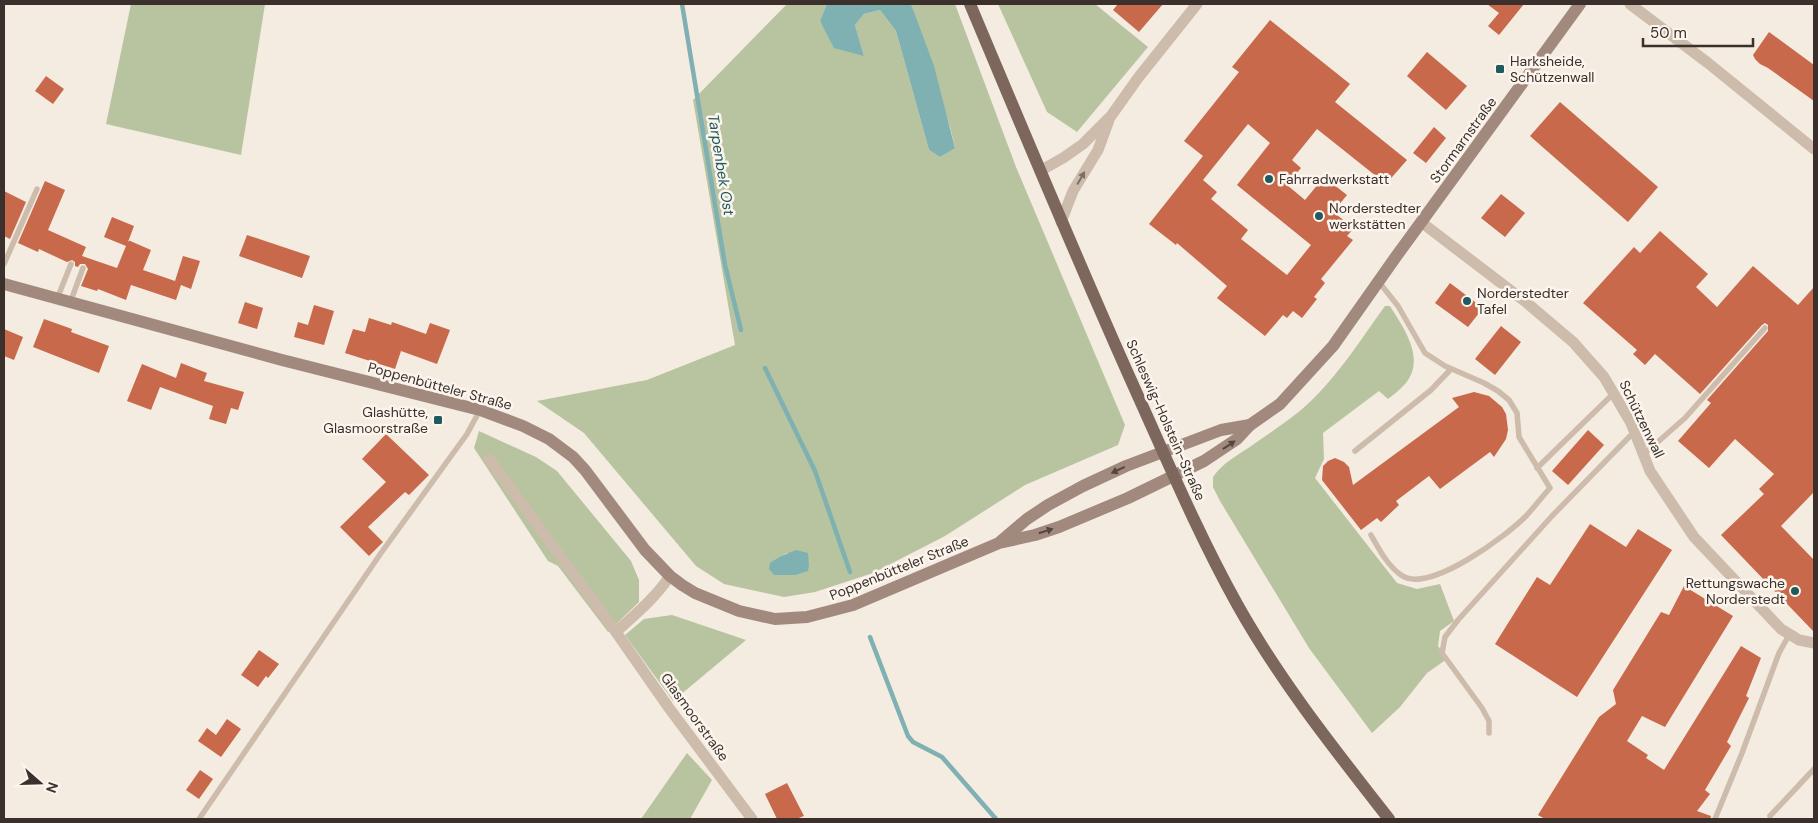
<svg xmlns="http://www.w3.org/2000/svg" width="1818" height="823" font-family="'DM Sans',sans-serif">
<style>
.green{fill:#b8c4a0;fill-rule:evenodd}
.water{fill:#7fb0b2}
.lines{fill:none;stroke-linecap:round;stroke-linejoin:round}
.stream{stroke:#7fb0b2;stroke-width:4.5}
.building{fill:#c8694b;fill-rule:evenodd}
.service{stroke:#cdbbac;stroke-width:5.5}
.minor{stroke:#cdbbac;stroke-width:11}
.secondary{stroke:#a18a7d;stroke-width:12}
.primary{stroke:#7d675c;stroke-width:12}
.oneway{fill:#7d6f65}
.oneway2{fill:#544640}
.poi-dot{fill:#1f5a5e;stroke:#fbf5ee;stroke-width:2}
.labels{text-anchor:middle;dominant-baseline:central;stroke-width:5;stroke-linejoin:round;paint-order:stroke}
.poi-label{font-size:14px;fill:#3b302b;stroke:#fbf5ee;text-anchor:start}
.street-label{font-size:14px;fill:#3b302b;stroke:#fbf5ee}
.water-label{font-size:15px;font-style:italic;fill:#1f5a5e;stroke:#fbf5ee}
</style>
<rect width="100%" height="100%" fill="#f4ebe1"/>
<g class="green">
<polygon points="131,4 265,4 241,155 106,124"/>
<path d="M787,4H827L820,22L864,56L855,25L864,14L880,10L896,31L929,150L940,157L955,147L950,127L911,4H955L1016,167L1125,425L1118,445L1025,485L945,536L873,573L815,592L784,597L724,584L696,566L584,433L537,401L647,380L735,345L693,100ZM787,553H807L809,565L781,556Z"/>
<polygon points="998,4 1095,4 1148,47 1077,132 1047,112"/>
<path d="M1385,306H1390C1403,327 1426,358 1406,383C1401,389 1394,394 1388,399L1379,391L1323,433L1324,459L1315,478L1397,583L1417,589L1440,584L1454,621L1440,631L1438,646L1447,659L1427,673L1400,707L1372,733L1309,648L1220,501L1213,487V477C1223,462 1240,454 1254,444C1270,433 1286,422 1301,410C1335,381 1359,342 1385,306Z"/>
<polygon points="479,431 536,457 557,471 631,561 639,580 639,602 608,632 558,566 548,561 474,448"/>
<polygon points="672,615 746,640 673,701 625,635 644,619"/>
<polygon points="687,753 712,780 690,819 641,819"/>
</g>
<g class="water">
<polygon points="827,4 911,4 934,66 955,148 940,157 929,150 896,31 880,10 864,14 855,25 864,56 834,48 820,21"/>
<polygon points="796,550 808,553 809,565 808,571 795,575 774,575 769,569 770,563 781,556"/>
</g>
<g class="lines">
<g class="stream">
<polyline points="682,4 725,265 741,330"/>
<polyline points="765,368 815,471 850,572"/>
<polyline points="870,637 908,736 913,742 942,757 996,819"/>
</g>
</g>
<g class="building">
<polygon points="1118,4 1163,4 1139,32 1113,10"/>
<polygon points="1487,4 1524,4 1499,35 1488,26 1499,13"/>
<path d="M1270,20L1350,84L1335,102L1407,160L1386,184L1317,129L1292,160L1301,168L1287,185L1305,200L1324,177L1347,195L1333,212L1354,228L1347,236L1353,240L1321,279L1325,283L1314,297L1317,299L1302,318L1293,311L1287,318L1283,315L1265,336L1217,298L1227,286L1177,243L1176,245L1149,224L1203,156L1184,141L1239,72L1232,67ZM1248,124L1270,143L1237,185L1311,245L1287,275L1241,239L1248,230L1211,199L1217,192L1203,180Z"/>
<polygon points="1769,32 1814,65 1814,101 1768,68 1760,64 1755,59 1753,55"/>
<polygon points="1427,52 1467,86 1446,110 1407,76"/>
<polygon points="46,76 64,89 53,104 35,91"/>
<polygon points="1560,102 1658,187 1628,222 1530,136"/>
<polygon points="1434,127 1446,138 1426,163 1413,153"/>
<polygon points="45,181 65,190 48,230 86,247 82,256 117,268 126,246 104,237 112,217 134,226 128,242 128,240 151,250 143,270 175,281 183,256 200,261 191,289 181,285 176,300 131,285 126,300 98,289 97,291 81,286 88,269 85,264 80,264 78,267 75,266 75,262 72,260 67,262 39,249 38,252 18,243"/>
<polygon points="4,191 26,202 10,239 4,236"/>
<polygon points="1501,194 1525,213 1505,237 1481,218"/>
<polygon points="1660,231 1708,274 1696,287 1717,307 1753,266 1798,305 1814,287 1814,492 1781,526 1814,560 1814,632 1721,535 1764,494 1759,489 1774,474 1735,439 1709,468 1678,441 1711,403 1707,400 1768,331 1768,325 1765,323 1762,325 1700,394 1655,354 1645,365 1633,354 1637,350 1583,303 1634,247 1640,253"/>
<polygon points="247,235 310,256 302,278 239,256"/>
<polygon points="1450,283 1483,308 1468,327 1435,303"/>
<polygon points="245,302 263,308 257,329 238,323"/>
<polygon points="314,305 334,311 324,345 294,337 298,322 308,325"/>
<polygon points="369,318 391,325 392,322 426,334 430,323 450,330 437,364 401,351 395,369 345,353 353,329 365,332"/>
<polygon points="44,319 72,329 71,332 109,346 99,373 33,347"/>
<polygon points="1501,326 1521,342 1495,375 1475,359"/>
<polygon points="4,329 23,337 14,360 4,356"/>
<polygon points="181,363 207,373 204,381 244,392 238,410 231,408 226,424 209,419 213,406 160,387 151,410 127,401 142,364 176,378"/>
<polygon points="1474,392 1489,396 1502,407 1506,414 1508,430 1506,439 1494,457 1490,452 1440,489 1429,476 1396,501 1399,505 1381,522 1377,518 1361,530 1322,480 1323,466 1328,461 1335,458 1344,462 1349,467 1353,485 1459,407 1452,398"/>
<polygon points="1588,430 1604,445 1568,485 1552,471"/>
<polygon points="386,434 429,475 409,495 405,492 368,527 383,542 369,556 340,527 386,482 362,459"/>
<polygon points="1590,524 1626,547 1638,529 1672,550 1577,697 1495,644 1537,577 1550,585"/>
<polygon points="1684,586 1733,616 1665,727 1642,716 1627,741 1648,755 1646,758 1664,770 1741,646 1761,658 1746,696 1749,698 1727,742 1731,746 1705,790 1710,794 1697,811 1711,816 1710,819 1545,819 1538,815 1599,717 1616,704 1613,690 1661,612 1669,615"/>
<polygon points="259,650 279,664 268,678 266,676 258,687 241,675"/>
<polygon points="227,719 241,729 221,757 198,741 207,728 216,735"/>
<polygon points="200,770 213,779 199,799 186,790"/>
<polygon points="787,783 804,816 796,819 777,819 765,794"/>
</g>
<g class="lines">
<g class="service">
<polyline points="4,264 37,189"/>
<polyline points="57,299 71,264"/>
<polyline points="70,303 83,268"/>
<polyline points="1355,451 1431,390 1451,369"/>
<polyline points="1643,455 1685,418 1765,328"/>
<polyline points="1537,468 1614,393"/>
<path d="M1371,535C1379,549 1387,565 1401,575C1428,595 1508,535 1527,515C1535,506 1542,497 1550,488L1519,437L1517,413L1509,400L1498,391L1484,383L1445,366L1425,353L1398,306L1379,282"/>
<polyline points="1489,733 1489,721 1482,708 1442,653 1445,637 1458,620 1552,516 1634,432"/>
<polyline points="1770,816 1814,769"/>
<polyline points="199,819 381,553 467,434 480,410"/>
<polyline points="1715,819 1742,753 1779,653 1789,635"/>
</g>
<g class="minor">
<polyline points="1630,4 1708,63 1814,149"/>
<polyline points="1040,171 1063,158 1083,144 1111,116 1138,78 1197,4"/>
<polyline points="1061,222 1073,191 1098,150 1109,120"/>
<polyline points="1421,222 1527,303 1573,342 1604,377 1631,423 1650,471 1694,537 1781,629 1799,640 1814,643"/>
<polyline points="489,459 616,632"/>
<path d="M670,576C655,598 636,614 616,632L669,708L752,819"/>
</g>
<g class="secondary">
<polyline points="4,284 282,360 480,410 523,426 549,439 573,457 585,470 645,550 670,576 682,585 695,593 739,611 775,619 807,617 853,605 999,543 1035,535 1059,527 1128,498 1204,461 1237,439 1250,425 1280,404 1333,346 1395,258 1580,4"/>
<polyline points="1001,541 1027,519 1048,505 1083,486 1126,466 1221,430 1250,425"/>
</g>
<path class="primary" d="M970,4C1024,132 1077,260 1134,387C1167,460 1198,534 1237,604C1280,681 1335,750 1389,819"/>
</g>
<defs><path id="oneway-solid" d="M-6-.8H1V-3.2L6.5 0L1 3.2V.8H-6Z" transform="scale(1.25)"/></defs>
<use class="oneway" href="#oneway-solid" transform="translate(1081 178) rotate(-60)"/>
<g class="oneway2">
<use href="#oneway-solid" transform="translate(1229 445) rotate(-34)"/>
<use href="#oneway-solid" transform="translate(1118 470) rotate(155)"/>
<use href="#oneway-solid" transform="translate(1046 531) rotate(-18)"/>
</g>
<g class="poi-dot">
<rect x="1495" y="64" width="10" height="10" rx="2.5"/>
<circle cx="1269" cy="179" r="5"/>
<circle cx="1319" cy="216" r="5"/>
<circle cx="1467" cy="301" r="5"/>
<rect x="433" y="415" width="10" height="10" rx="2.5"/>
<circle cx="1795" cy="591" r="5"/>
</g>
<g class="labels">
<g class="poi-label">
<text x="1510" y="61">Harksheide,<tspan x="1510" dy="16">Schützenwall</tspan></text>
<text x="1279" y="179">Fahrradwerkstatt</text>
<text x="1329" y="208">Norderstedter<tspan x="1329" dy="16">werkstätten</tspan></text>
<text x="1477" y="293">Norderstedter<tspan x="1477" dy="16">Tafel</tspan></text>
<text x="428" y="412" text-anchor="end">Glashütte,<tspan x="428" dy="16">Glasmoorstraße</tspan></text>
<text x="1785" y="583" text-anchor="end">Rettungswache<tspan x="1785" dy="16">Norderstedt</tspan></text>
</g>
<g class="street-label">
<text transform="translate(1463 140) rotate(-54)">Stormarnstraße</text>
<text transform="translate(440 386) rotate(15)">Poppenbütteler Straße</text>
<text transform="translate(1642 419) rotate(64)">Schützenwall</text>
<text transform="translate(1166 420) rotate(66)">Schleswig-Holstein-Straße</text>
<text transform="translate(899 568) rotate(-22)">Poppenbütteler Straße</text>
<text transform="translate(695 717) rotate(54)">Glasmoorstraße</text>
</g>
<g class="water-label">
<text transform="translate(721 165) rotate(81)">Tarpenbek Ost</text>
</g>
</g>
<rect width="1818" height="823" fill="none" stroke="#3b302b" stroke-width="10"/>
<g transform="translate(40 783) rotate(110)" stroke="#fbf5ee" stroke-width="4" paint-order="stroke">
<path d="M0-4L9 19L0 12L-9 19Z" fill="#3b302b"/>
<text y="-8" font-size="14" font-weight="bold" text-anchor="middle" fill="#3b302b">N</text>
</g>
<path d="M1643 38v8h110v-8" fill="none" stroke="#3b302b" stroke-width="2.5"/>
<text x="1650" y="38" font-size="15" fill="#3b302b" stroke="#fbf5ee" stroke-width="4" paint-order="stroke">50 m</text>
</svg>
